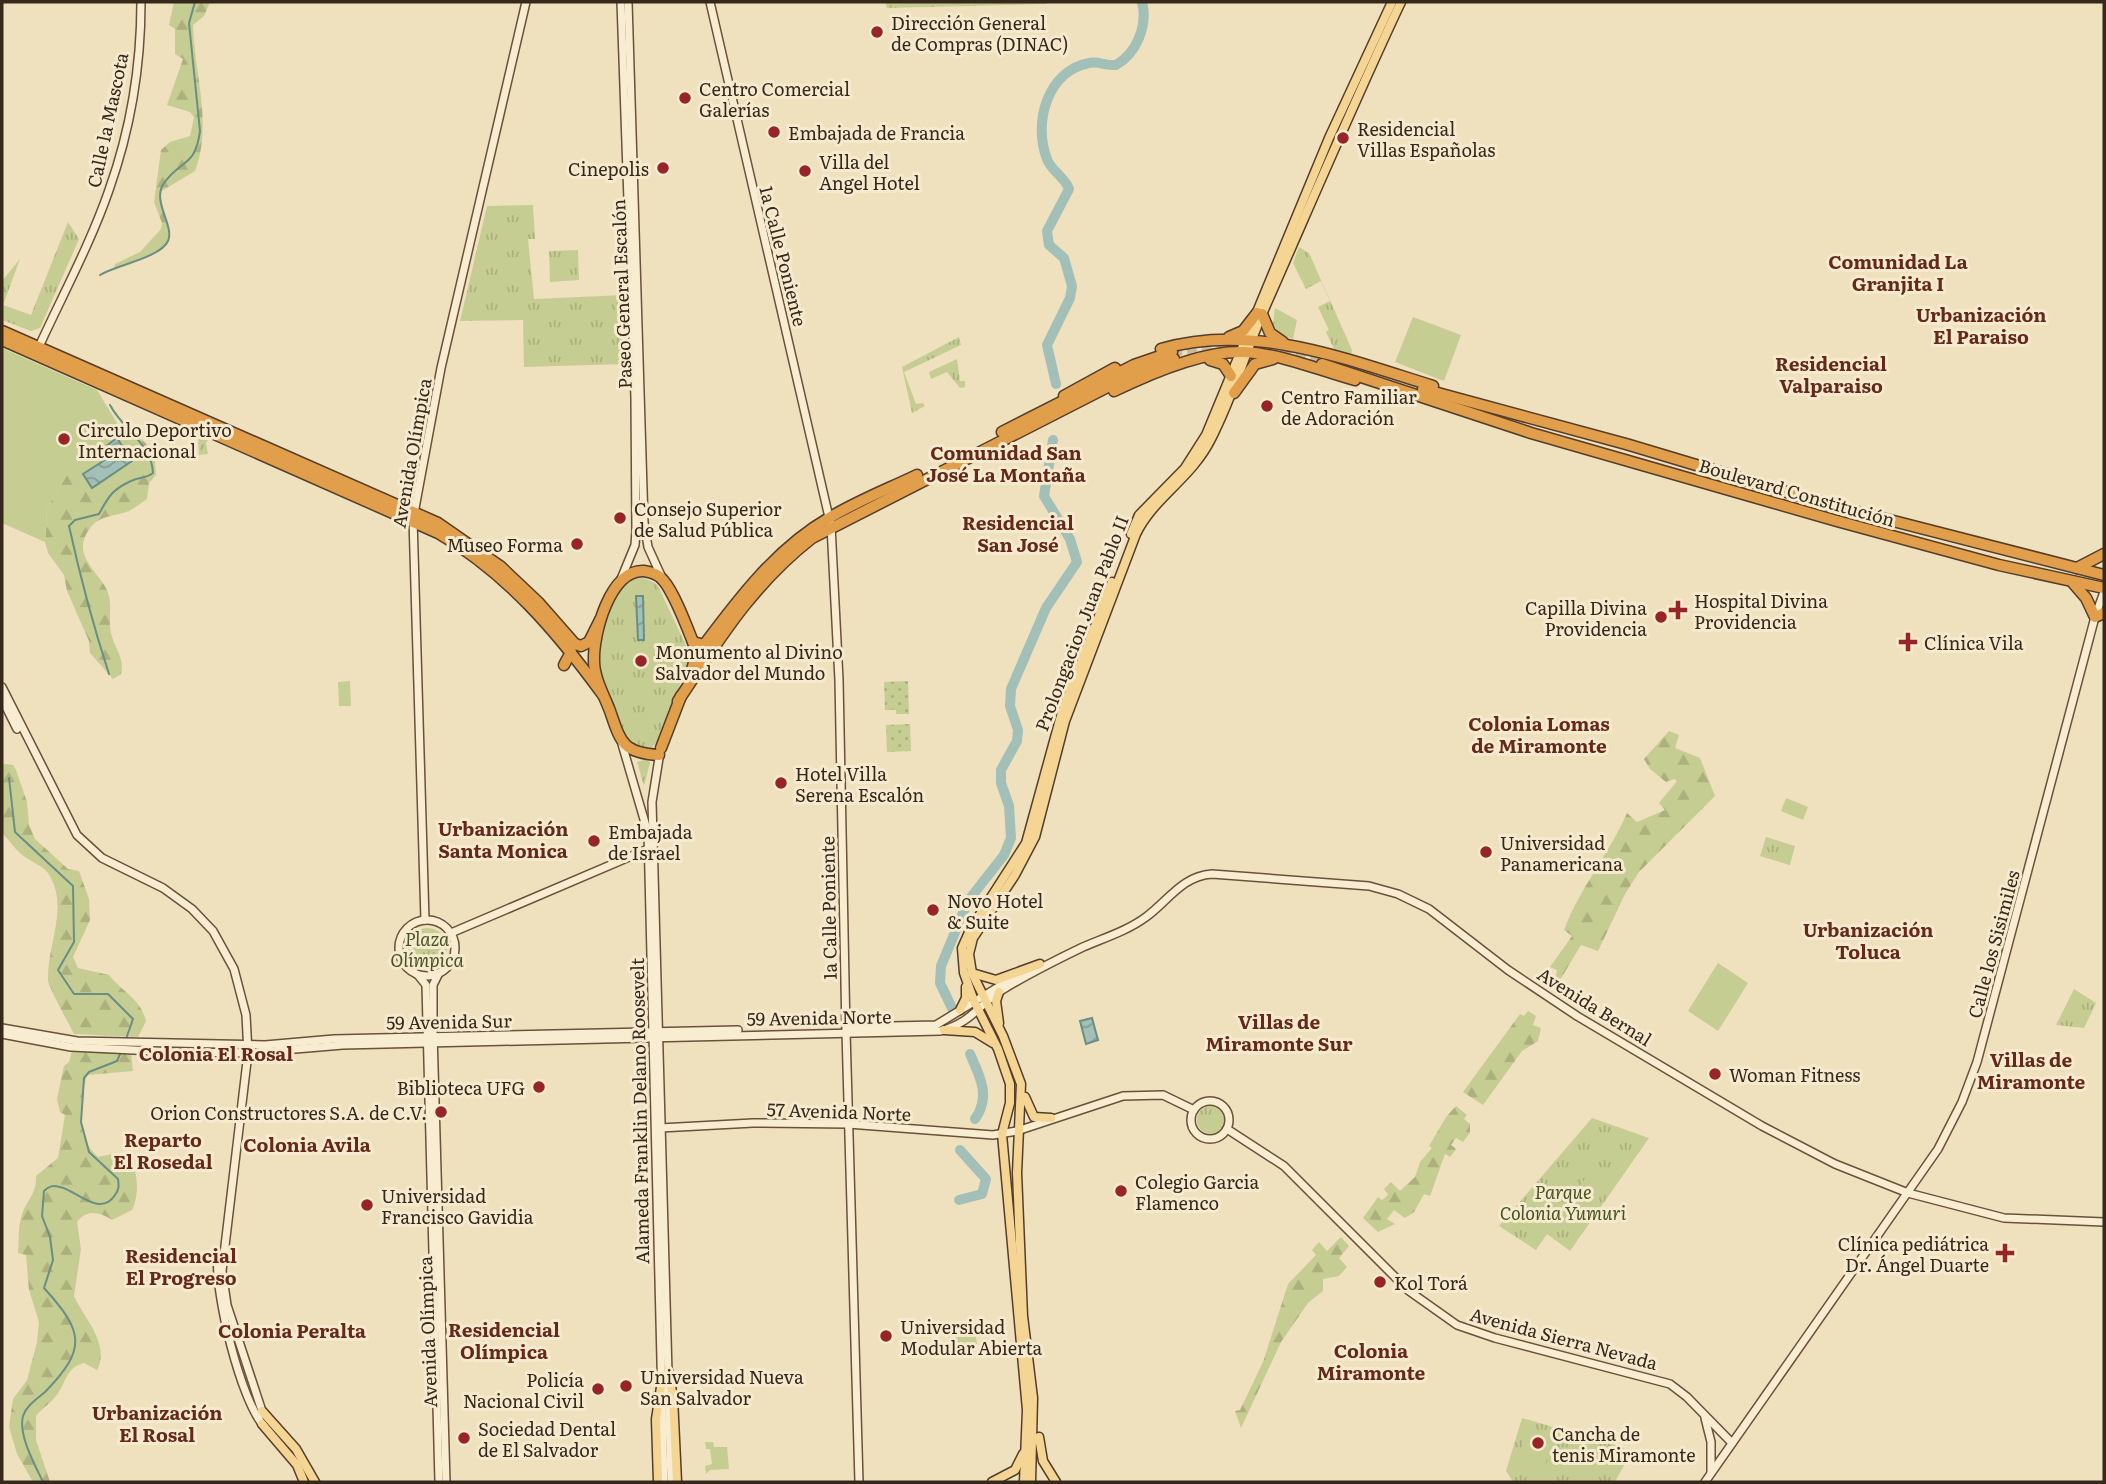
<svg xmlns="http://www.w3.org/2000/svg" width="2106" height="1484" font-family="Literata,serif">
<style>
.grass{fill:url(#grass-tufts)}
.forest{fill:url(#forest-firs)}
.garden{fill:url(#garden-dots)}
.pitch{fill:#c6cd92}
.water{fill:url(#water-waves);stroke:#698e84;stroke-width:2}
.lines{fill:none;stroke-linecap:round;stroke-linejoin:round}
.stream{stroke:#698e84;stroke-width:2}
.river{stroke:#a2c0b7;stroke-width:10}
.highway-tunnel{stroke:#cabb9d;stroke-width:10;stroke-dasharray:10 5;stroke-linecap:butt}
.secondary-casing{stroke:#69513a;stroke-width:10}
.primary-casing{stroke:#543e2b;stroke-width:11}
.highway-casing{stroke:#543e2b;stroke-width:13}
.secondary{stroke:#f9edd1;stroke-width:7}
.primary{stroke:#f4d594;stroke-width:8}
.highway{stroke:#e19e4b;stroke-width:10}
.poi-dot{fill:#972527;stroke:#f6eace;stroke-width:2.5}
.labels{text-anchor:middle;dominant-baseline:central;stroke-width:6;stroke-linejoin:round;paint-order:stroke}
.poi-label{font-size:18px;fill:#36281b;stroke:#f6eace;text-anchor:start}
.street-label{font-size:18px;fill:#36281b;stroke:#f6eace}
.park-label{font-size:18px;font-style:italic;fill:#475322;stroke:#f6eace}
.neighbourhood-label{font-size:19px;font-weight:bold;fill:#64291a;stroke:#f6eace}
</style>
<defs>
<pattern id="grass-tufts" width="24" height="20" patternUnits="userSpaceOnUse" patternTransform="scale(1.75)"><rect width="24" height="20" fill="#c6cd92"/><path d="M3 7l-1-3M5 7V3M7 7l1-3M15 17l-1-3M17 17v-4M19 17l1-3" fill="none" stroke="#abb07d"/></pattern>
<pattern id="forest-firs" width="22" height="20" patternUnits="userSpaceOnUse" patternTransform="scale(1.75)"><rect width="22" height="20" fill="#c6cd92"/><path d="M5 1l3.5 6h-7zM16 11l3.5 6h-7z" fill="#abb07d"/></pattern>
<pattern id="garden-dots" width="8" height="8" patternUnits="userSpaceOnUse" patternTransform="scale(1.75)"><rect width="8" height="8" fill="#c6cd92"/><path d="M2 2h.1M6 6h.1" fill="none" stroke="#abb07d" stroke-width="1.8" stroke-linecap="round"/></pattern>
<pattern id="water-waves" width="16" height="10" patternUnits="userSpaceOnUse" patternTransform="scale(1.75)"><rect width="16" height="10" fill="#a2c0b7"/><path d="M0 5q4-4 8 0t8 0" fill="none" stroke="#859c94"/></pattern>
</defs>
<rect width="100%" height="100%" fill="#efe0be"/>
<g class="grass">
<polygon points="885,2 1046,2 1047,4 887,8"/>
<polygon points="533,205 535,239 528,239 534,299 625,295 625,364 524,367 523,320 460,321 487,206"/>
<polygon points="68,222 79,239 40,328 31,331 2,320 2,281 20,259 3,305 31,315"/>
<polygon points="1299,247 1309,253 1352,350 1351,356 1335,351 1326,332 1329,330 1318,307 1330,301 1321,281 1306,289 1293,263"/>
<polygon points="578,250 579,280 550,282 549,251"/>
<polygon points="1275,308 1297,320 1293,339 1279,334 1273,324"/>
<polygon points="959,337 961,345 904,372 916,404 923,403 925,406 912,413 902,367"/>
<polygon points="957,359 960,381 965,381 965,387 960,388 947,372 931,379 929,372"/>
<polygon points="198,430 212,434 206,443 208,454 199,455"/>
<path d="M640,576L657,584L691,656L658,741L651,748L639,749C625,740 602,692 598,674C593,648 610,579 640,576Z"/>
<polygon points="648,759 650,763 644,786 637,762"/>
<polygon points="1766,837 1795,846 1790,865 1760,856"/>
<circle cx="427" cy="948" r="20"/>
<polygon points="2074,989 2096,1003 2084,1028 2056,1025"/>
<circle cx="1211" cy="1120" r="14"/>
<polygon points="1592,1118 1649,1138 1570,1251 1547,1234 1536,1250 1499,1226"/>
<polygon points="1522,1418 1622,1447 1630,1454 1615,1482 1513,1482 1506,1471"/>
<polygon points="705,1442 713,1442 714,1447 727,1447 729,1469 710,1470 706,1474 705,1466 712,1464 710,1449 706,1449"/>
</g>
<g class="forest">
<path d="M174,2H210L204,16L193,25C194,74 213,123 195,171L160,192C162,206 168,222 169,235C169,255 128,263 114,268L115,264L140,252L161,229L162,223L154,202L161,150L170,142L190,136L194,117L190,112L167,105L183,59L175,54V29L169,25Z"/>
<path d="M126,425L154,451L156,475L149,483L147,499C141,503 135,508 129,511C117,516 100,515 91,527C69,554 98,571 107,590C113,603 108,619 111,633C114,648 125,657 121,674L113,679L90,653L89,641L67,591L64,575L48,553L45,542L47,508L70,470L135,453L117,426Z"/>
<path d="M1669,731L1679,735L1675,748L1700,758L1715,796L1639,872L1625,894L1598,951L1581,945L1554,990L1557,970L1550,967L1572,936L1564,930C1580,888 1609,854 1627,813L1637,822L1665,810L1659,803L1677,781L1674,779L1666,782L1650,769L1644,759Z"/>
<path d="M5,764L13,765L16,770L27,802L29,825L35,839L68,869L79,871L89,899L90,920L73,957L78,968L109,975C122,992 141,999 146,1021L138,1037L74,1034C69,1024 48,986 48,980C47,943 70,907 48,873C42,865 29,861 21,854C14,848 9,840 3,834L2,765Z"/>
<polygon points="1528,1011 1536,1016 1533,1025 1541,1028 1538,1041 1522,1051 1483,1105 1463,1092 1520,1014 1524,1016"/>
<path d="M72,1051L131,1054L133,1071L87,1075C80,1103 74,1136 98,1157C104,1156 114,1153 120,1154C140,1159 140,1196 132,1210L112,1220C100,1212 87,1209 77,1222L81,1249L74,1296C83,1317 111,1344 97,1370L84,1363C65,1368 66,1384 56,1396C50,1404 42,1408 36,1416V1440L50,1482H33L17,1454L9,1427L13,1399L27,1380L37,1342L39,1322L29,1290L26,1255L18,1253C19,1242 18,1229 21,1218C25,1201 37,1195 36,1176L58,1158L65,1115L60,1112L57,1099L64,1066L69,1062Z"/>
<polygon points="1456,1106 1467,1115 1464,1119 1470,1124 1470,1133 1463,1142 1456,1138 1451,1145 1456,1149 1450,1157 1445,1154 1430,1196 1424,1194 1414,1212 1405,1218 1394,1210 1387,1219 1395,1224 1378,1232 1363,1218 1378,1197 1382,1200 1388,1195 1384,1189 1391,1182 1400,1191 1415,1177 1420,1162 1432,1148 1429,1146 1446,1117"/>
<polygon points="1341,1237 1349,1246 1339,1258 1347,1267 1339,1276 1323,1279 1323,1291 1308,1303 1281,1342 1241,1428 1235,1411 1240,1410 1263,1362 1288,1284 1316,1255 1312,1250 1319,1242 1327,1251"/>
</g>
<g class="garden">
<polygon points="908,681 909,714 896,714 896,710 885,710 884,682"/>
<polygon points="910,724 911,751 887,752 886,725"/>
</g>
<g class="pitch">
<polygon points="1413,317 1461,335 1444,381 1395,362"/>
<polygon points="2,348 97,390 143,466 95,494 79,469 70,470 47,508 45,542 2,523"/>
<polygon points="350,681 351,706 339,706 338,682"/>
<polygon points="1786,798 1808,807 1803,820 1781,811"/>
<polygon points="1718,963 1748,983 1718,1031 1688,1011"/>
<polygon points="1587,1176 1605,1191 1597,1201 1579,1187"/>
<polygon points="975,1328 977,1344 950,1347 948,1331"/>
<polygon points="1552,1434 1554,1450 1524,1453 1522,1436"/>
<polygon points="1546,1454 1547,1472 1519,1475 1518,1457"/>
</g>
<g class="water">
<polygon points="117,438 132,461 92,488 83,474 111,456 105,447"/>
<polygon points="636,596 643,596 644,640 638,640"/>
<polygon points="1092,1018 1098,1040 1086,1044 1080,1021"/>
</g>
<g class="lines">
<g class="stream">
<path d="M100,275C116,265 160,258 168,241C175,226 151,201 164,183C181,159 195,168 200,131L189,23L195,2"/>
<path d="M109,674C93,625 80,576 69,526L75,520L99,514C108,498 111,490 131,481C139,477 145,479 153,473C152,444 123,430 110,405"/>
<polyline points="9,778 15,832 73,886 74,942 58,970 74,994 108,994 133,1019 126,1039"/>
<path d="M43,1482C35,1465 18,1435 23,1416C26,1406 37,1399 45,1392C88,1348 83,1331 44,1288L53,1260L50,1237L42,1216L44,1191C49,1186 53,1185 60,1187C76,1190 100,1218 115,1195C119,1190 119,1186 118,1179L89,1152L81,1122L84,1078L89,1072L117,1061L120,1054"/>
</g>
<g class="river">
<path d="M1056,384L1047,345L1070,298L1072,286L1064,258L1049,245L1047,231L1069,189C1065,177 1051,171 1047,159C1033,123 1047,71 1089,63C1099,61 1106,66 1116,65C1137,53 1148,25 1142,2"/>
<polyline points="952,1008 940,983 941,966 968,901 1004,855 1011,838 1009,806 1001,783 1001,770 1017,741 1018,730 1010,706 1011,689 1046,608 1077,562 1070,539 1044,496 1053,440"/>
<path d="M970,1054C980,1076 991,1097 975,1119"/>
<polyline points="959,1200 982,1194 986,1179 960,1150"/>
</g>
<g class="highway-tunnel">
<polyline points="1267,346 1324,360"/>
<polyline points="1172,352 1228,344"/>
</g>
<defs>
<g id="secondary">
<polyline points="628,2 644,522 648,547 663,580"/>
<polyline points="710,2 831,526 839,680 846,1032 859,1482"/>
<path d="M37,351C61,298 90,245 109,190C130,131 141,65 141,2"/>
<polyline points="621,579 635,545 636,531 635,398 621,2"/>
<polyline points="2,687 77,835 102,858 163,888 192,909 213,931 234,969 246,1015 248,1053 222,1271 227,1305 263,1414"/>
<polyline points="2,699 17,729"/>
<polyline points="622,744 648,833 664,1482"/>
<polyline points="660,752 652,802 668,1373"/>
<polyline points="425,920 413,519 441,368 526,2"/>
<circle cx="427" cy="948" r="28"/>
<polyline points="451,933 648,849"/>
<polyline points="439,973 433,985 433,1033 446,1482"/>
<polyline points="418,975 426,985 439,1482"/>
<polyline points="848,1027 936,1025 1018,975"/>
<polyline points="2,1028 77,1041 265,1045 334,1039 738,1030"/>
<path d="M2,1034L71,1047L175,1052L248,1053L343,1045L940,1031C973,1022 978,1005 1002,990C1028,974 1056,960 1083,947C1104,938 1127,931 1146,917C1168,901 1182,876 1212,874L1369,886L1398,894L1429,909L1508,970L1577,1016L1762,1126L1835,1164L1908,1193L2004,1218L2104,1222"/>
<circle cx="1210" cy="1120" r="19"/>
<polyline points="660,1128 753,1123 848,1124 993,1135 1017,1131 1123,1096 1163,1095 1194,1110"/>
<polyline points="1227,1129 1284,1166 1409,1291 1457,1325 1495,1338 1670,1384 1687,1397 1732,1443"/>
<path d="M218,1258C214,1291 241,1402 264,1426"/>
<polyline points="668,1385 671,1482"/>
<polyline points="1705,1418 1711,1442 1711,1472"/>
<polyline points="1705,1482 1938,1149 1962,1102 1977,1062 2095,617 2104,592"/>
</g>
<g id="primary">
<polyline points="1131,534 1139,515 1185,468 1206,435 1329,138 1392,2"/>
<polyline points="972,973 996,980 1040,964"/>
<polyline points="960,1010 966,998 966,987"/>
<polyline points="999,1023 996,1001 999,992"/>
<polyline points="944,1030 975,1032 993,1043"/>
<polyline points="1025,1097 1034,1117 1051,1118"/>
<polyline points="668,1370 673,1397 677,1482"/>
<polyline points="262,1411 296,1449 315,1482"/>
<polyline points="262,1424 297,1465 304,1482"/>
<polyline points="1039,1437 1043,1461 1056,1482"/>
<polyline points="658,1482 656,1419 661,1387"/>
<polyline points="992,1482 1015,1470 1023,1454"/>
<polyline points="1024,1482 1027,1410 1002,1134 1010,1103 1010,1084 998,1049 974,1001 964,973 962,948 970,930 1026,843 1062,712 1112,582"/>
<path d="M1031,1482L1033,1398L1023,1316L1017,1173L1021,1084L1003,1036L972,973L969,954L973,938L1015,875L1035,837L1065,721L1136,534C1154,497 1191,479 1211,439C1232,398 1245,354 1263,312C1309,208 1353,104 1401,2"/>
</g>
<g id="highway">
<polyline points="1262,314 1270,333 1283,342"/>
<polyline points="2,331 438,523 500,566 539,603 575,644 581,646 589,642 600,620"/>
<polyline points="1229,337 1243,331 1257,313"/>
<path d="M2,340L438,533C507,573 557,632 603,695"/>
<path d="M1161,349C1252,322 1346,359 1433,386"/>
<polyline points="1210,360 1223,364 1231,376"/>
<polyline points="1322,364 1531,433 1837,521 1999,565 2104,588"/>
<polyline points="1423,389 1626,444 1823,503 2104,575"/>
<path d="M1114,391C1149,374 1204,350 1244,352C1281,354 1319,370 1355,380"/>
<polyline points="1234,393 1255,364 1273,359"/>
<polyline points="1064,396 1115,368"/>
<polyline points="1002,432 1134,365 1172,352"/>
<polyline points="2077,568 2104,554"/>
<polyline points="2073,583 2086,598 2095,617 2104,613"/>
<path d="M693,642L704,645C739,598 777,548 829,518C857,501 888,489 917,475"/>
<polyline points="564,665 571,652"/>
<path d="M678,701C720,638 752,585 812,538L1131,375L1174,359"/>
<polyline points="661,748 681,696"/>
<path d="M659,755C623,753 621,743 610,711C604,695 594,678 594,661C593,634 610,569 644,571C651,572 658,574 663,580C676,595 689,633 697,652L691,673"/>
</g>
</defs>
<use href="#secondary" class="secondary-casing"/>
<use href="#primary" class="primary-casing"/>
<use href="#highway" class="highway-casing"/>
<use href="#secondary" class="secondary"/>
<use href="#primary" class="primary"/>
<use href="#highway" class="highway"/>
</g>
<g class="poi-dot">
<circle cx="877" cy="32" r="7"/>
<circle cx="685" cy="98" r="7"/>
<circle cx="774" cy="132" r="7"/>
<circle cx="1343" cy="138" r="7"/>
<circle cx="663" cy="168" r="7"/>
<circle cx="805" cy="171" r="7"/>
<circle cx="1267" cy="406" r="7"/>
<circle cx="64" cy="439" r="7"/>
<circle cx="620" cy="518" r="7"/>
<circle cx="577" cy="544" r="7"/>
<path d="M1674.5 599.5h7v7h7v7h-7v7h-7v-7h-7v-7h7z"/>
<circle cx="1661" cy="617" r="7"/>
<path d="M1904.5 631.5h7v7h7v7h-7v7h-7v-7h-7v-7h7z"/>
<circle cx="641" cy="661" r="7"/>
<circle cx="781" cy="783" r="7"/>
<circle cx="594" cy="841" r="7"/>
<circle cx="1486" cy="852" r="7"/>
<circle cx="933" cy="910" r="7"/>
<circle cx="1715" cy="1074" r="7"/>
<circle cx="539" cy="1087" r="7"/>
<circle cx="441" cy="1112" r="7"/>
<circle cx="1121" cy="1191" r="7"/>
<circle cx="367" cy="1205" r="7"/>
<path d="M2001.5 1242.5h7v7h7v7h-7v7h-7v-7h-7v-7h7z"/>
<circle cx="1380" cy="1282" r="7"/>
<circle cx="886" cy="1336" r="7"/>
<circle cx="626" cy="1386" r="7"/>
<circle cx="598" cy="1389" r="7"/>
<circle cx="464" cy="1438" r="7"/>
<circle cx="1538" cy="1443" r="7"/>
</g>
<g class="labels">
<g class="poi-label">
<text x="891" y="22">Dirección General<tspan x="891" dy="21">de Compras (DINAC)</tspan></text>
<text x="699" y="88">Centro Comercial<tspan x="699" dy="21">Galerías</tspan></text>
<text x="1357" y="128">Residencial<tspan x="1357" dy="21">Villas Españolas</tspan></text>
<text x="788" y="132">Embajada de Francia</text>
<text x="819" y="161">Villa del<tspan x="819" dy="21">Angel Hotel</tspan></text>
<text x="649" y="168" text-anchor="end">Cinepolis</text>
<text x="1281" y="396">Centro Familiar<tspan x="1281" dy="21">de Adoración</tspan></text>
<text x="78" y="429">Circulo Deportivo<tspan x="78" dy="21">Internacional</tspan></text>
<text x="634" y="508">Consejo Superior<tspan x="634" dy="21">de Salud Pública</tspan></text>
<text x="563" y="544" text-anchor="end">Museo Forma</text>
<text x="1694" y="600">Hospital Divina<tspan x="1694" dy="21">Providencia</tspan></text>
<text x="1647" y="607" text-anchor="end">Capilla Divina<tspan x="1647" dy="21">Providencia</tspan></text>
<text x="1924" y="642">Clínica Vila</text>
<text x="655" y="651">Monumento al Divino<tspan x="655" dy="21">Salvador del Mundo</tspan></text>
<text x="795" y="773">Hotel Villa<tspan x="795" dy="21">Serena Escalón</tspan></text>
<text x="608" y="831">Embajada<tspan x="608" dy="21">de Israel</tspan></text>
<text x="1500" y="842">Universidad<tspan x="1500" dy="21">Panamericana</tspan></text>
<text x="947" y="900">Novo Hotel<tspan x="947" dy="21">&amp; Suite</tspan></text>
<text x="1729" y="1074">Woman Fitness</text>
<text x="525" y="1087" text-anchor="end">Biblioteca UFG</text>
<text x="427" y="1112" text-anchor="end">Orion Constructores S.A. de C.V.</text>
<text x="1135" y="1181">Colegio Garcia<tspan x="1135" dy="21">Flamenco</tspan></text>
<text x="381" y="1195">Universidad<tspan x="381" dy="21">Francisco Gavidia</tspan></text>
<text x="1989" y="1243" text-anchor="end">Clínica pediátrica<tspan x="1989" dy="21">Dr. Ángel Duarte</tspan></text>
<text x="1394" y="1282">Kol Torá</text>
<text x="900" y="1326">Universidad<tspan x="900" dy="21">Modular Abierta</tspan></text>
<text x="640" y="1376">Universidad Nueva<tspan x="640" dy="21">San Salvador</tspan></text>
<text x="584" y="1379" text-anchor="end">Policía<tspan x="584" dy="21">Nacional Civil</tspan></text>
<text x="478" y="1428">Sociedad Dental<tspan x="478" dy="21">de El Salvador</tspan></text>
<text x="1552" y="1433">Cancha de<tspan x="1552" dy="21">tenis Miramonte</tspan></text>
</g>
<g class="street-label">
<text transform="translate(107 120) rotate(-78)">Calle la Mascota</text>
<text transform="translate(784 256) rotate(76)">1a Calle Poniente</text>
<text transform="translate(621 294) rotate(-92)">Paseo General Escalón</text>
<text transform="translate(411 453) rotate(-80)">Avenida Olímpica</text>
<text transform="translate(1797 492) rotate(16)">Boulevard Constitución</text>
<text transform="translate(1081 623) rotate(-69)">Prolongacion Juan Pablo II</text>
<text transform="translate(828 908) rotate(-91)">1a Calle Poniente</text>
<text transform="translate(1993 944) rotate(-75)">Calle los Sisimiles</text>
<text transform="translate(1595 1006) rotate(32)">Avenida Bernal</text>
<text transform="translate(819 1017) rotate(-1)">59 Avenida Norte</text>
<text transform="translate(449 1021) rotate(-1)">59 Avenida Sur</text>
<text transform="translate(639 1111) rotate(-91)">Alameda Franklin Delano Roosevelt</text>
<text transform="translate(839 1111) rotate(2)">57 Avenida Norte</text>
<text transform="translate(427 1332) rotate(-92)">Avenida Olímpica</text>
<text transform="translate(1564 1338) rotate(15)">Avenida Sierra Nevada</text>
</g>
<g class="park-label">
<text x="427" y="938">Plaza<tspan x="427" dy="21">Olímpica</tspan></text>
<text x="1563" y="1191">Parque<tspan x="1563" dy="21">Colonia Yumuri</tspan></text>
</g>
<g class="neighbourhood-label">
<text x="1898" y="261">Comunidad La<tspan x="1898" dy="22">Granjita I</tspan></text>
<text x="1981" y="314">Urbanización<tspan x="1981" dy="22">El Paraiso</tspan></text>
<text x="1831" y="363">Residencial<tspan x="1831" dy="22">Valparaiso</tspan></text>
<text x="1006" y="452">Comunidad San<tspan x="1006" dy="22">José La Montaña</tspan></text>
<text x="1018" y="522">Residencial<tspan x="1018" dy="22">San José</tspan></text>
<text x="1539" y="723">Colonia Lomas<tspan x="1539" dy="22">de Miramonte</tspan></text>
<text x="503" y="828">Urbanización<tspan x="503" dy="22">Santa Monica</tspan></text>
<text x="1868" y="929">Urbanización<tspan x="1868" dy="22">Toluca</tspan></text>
<text x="1279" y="1021">Villas de<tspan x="1279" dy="22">Miramonte Sur</tspan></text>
<text x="216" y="1053">Colonia El Rosal</text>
<text x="2031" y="1059">Villas de<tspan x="2031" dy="22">Miramonte</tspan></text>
<text x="163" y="1139">Reparto<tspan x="163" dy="22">El Rosedal</tspan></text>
<text x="307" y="1144">Colonia Avila</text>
<text x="181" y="1255">Residencial<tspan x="181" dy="22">El Progreso</tspan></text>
<text x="504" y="1329">Residencial<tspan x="504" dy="22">Olímpica</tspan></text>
<text x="292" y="1330">Colonia Peralta</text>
<text x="1371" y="1350">Colonia<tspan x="1371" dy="22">Miramonte</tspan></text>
<text x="157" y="1412">Urbanización<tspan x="157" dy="22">El Rosal</tspan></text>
</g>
</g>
<rect width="2106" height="1484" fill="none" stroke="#36281b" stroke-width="7"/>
</svg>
